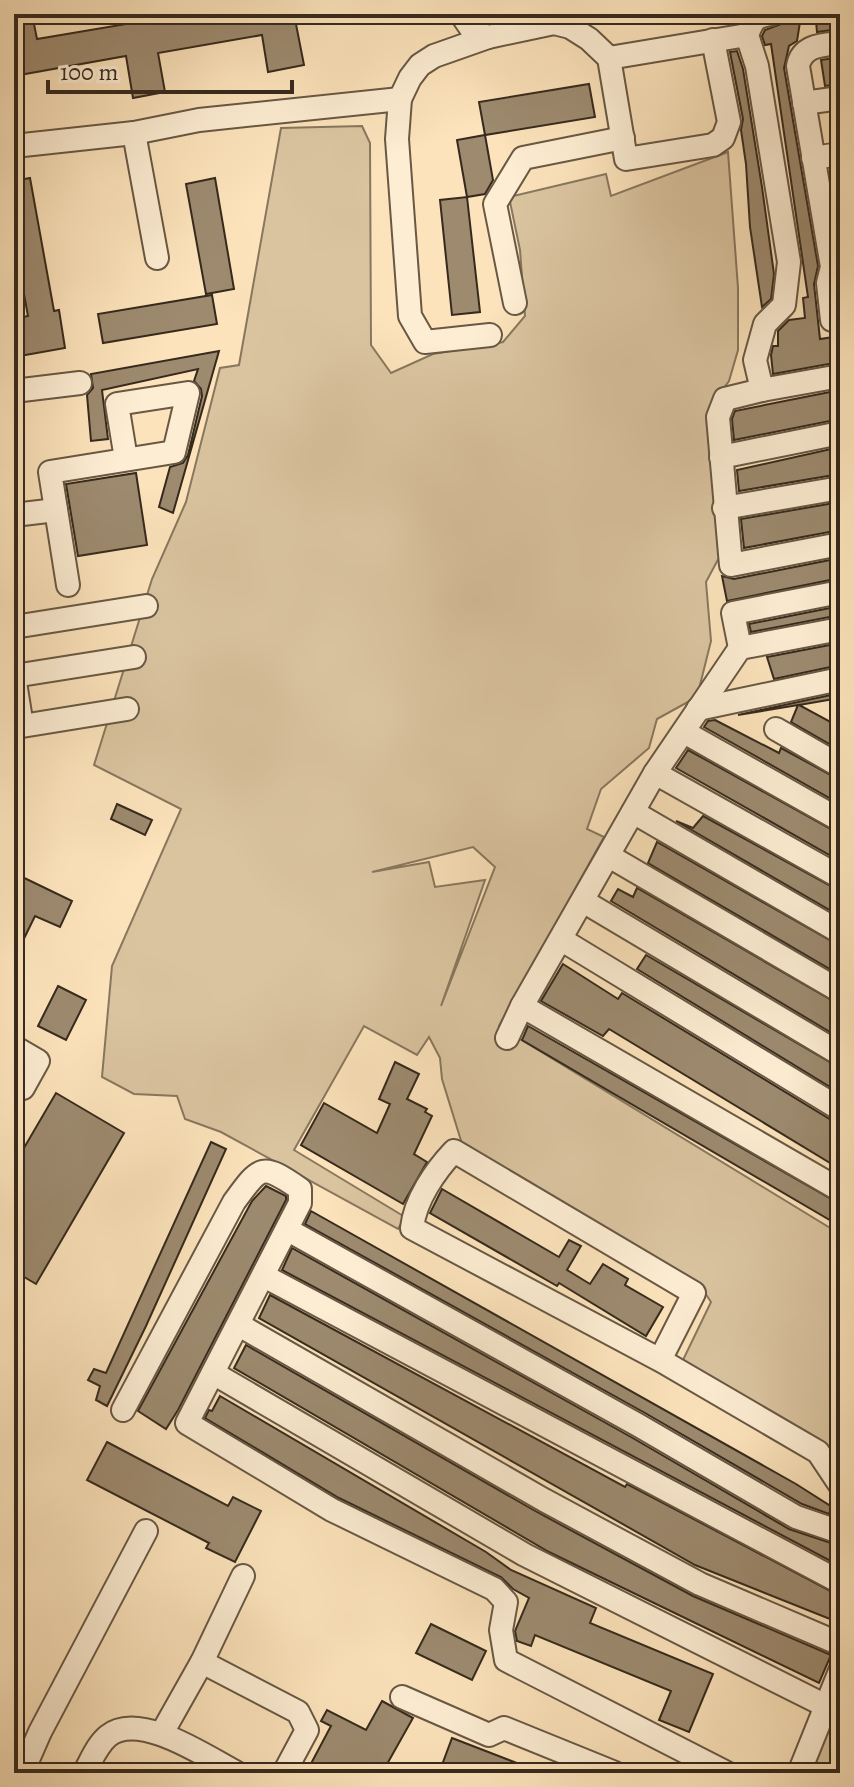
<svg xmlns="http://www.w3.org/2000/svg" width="854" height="1787" font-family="Alegreya,serif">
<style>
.green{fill:#dac4a0;stroke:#88775e;stroke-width:2;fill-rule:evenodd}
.building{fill:#9d8a6f;stroke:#362a1d;stroke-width:2}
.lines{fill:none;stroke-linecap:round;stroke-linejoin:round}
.minor-casing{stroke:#685844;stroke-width:26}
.minor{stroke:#fdedd3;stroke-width:22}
</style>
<rect width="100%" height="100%" fill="#fce3bb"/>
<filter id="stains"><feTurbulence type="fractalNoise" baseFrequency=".0025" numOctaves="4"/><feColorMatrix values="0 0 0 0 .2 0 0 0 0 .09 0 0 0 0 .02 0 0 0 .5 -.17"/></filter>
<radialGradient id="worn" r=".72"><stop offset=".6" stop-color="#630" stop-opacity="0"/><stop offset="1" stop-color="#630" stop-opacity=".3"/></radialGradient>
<g class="green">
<path d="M362,126L370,143L371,345L391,373L433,354L503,342L525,316L520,250L509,197L606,174L611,196L728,152L738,288V350L729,381L713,402L721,554L706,582L711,641L697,697L657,719L649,748L601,789L587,829L604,837L499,1026L840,1234V1471L719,1381L682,1362L711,1302L703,1290L463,1147L442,1079L440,1058L429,1037L417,1055L364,1026L294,1150L405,1217L398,1229L221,1132L185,1119L177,1096L134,1094L102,1077L112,966L181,809L94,765L152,579L186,502L220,368L239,365L281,128ZM473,847L495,867L441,1006L485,880L435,887L429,862L372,872Z"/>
<polygon points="840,1700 840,1773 812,1773"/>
</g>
<g class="building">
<polygon points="14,14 32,14 37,39 150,20 149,14 176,14 176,17 193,14 294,14 304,65 268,72 262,35 158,53 165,92 133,98 126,56 14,76"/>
<polygon points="837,19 839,29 817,32 816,21"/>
<polygon points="800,22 797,41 789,46 784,68 818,266 814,284 820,339 840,336 840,362 773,374 771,355 773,346 778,346 778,331 789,320 805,318 803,298 808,297 771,44 765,45 762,36 765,30 781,24"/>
<polygon points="737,51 743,69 762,187 774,274 771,299 762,307 750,227 746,164 741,130 743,119 730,52"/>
<polygon points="840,57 840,84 825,86 821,60"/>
<polygon points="589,84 595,117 485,135 479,102"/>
<polygon points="485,135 493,180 485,194 467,197 457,140"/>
<polygon points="30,178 54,311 59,310 65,348 14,357 14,319 28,316 14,239 14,181"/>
<polygon points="215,178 234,289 206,294 186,184"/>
<polygon points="467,197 480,312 452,315 440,200"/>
<polygon points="212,295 217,324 103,343 98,314"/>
<polygon points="219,351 173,513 159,507 170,467 183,463 188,455 202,396 201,389 194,381 198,369 102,390 108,439 91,441 87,395 93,388 91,374"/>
<polygon points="840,390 840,419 734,440 732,419 735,411"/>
<polygon points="840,447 840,474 739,491 737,470"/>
<polygon points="136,473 147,545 78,556 66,484"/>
<polygon points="840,502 840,530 744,548 741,519"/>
<polygon points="840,558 840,578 727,601 722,576 734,579"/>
<polygon points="840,606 840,615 751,632 749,624"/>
<polygon points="840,643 840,665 774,679 767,657"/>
<polygon points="840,693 840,698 799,705 840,727 840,750 791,722 798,705 738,715"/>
<polygon points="715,720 779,753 781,748 840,780 840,804 704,727 708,721"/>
<polygon points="688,750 840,834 840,861 676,768"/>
<polygon points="117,804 152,820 145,835 111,819"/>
<polygon points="703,816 840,891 840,916 676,821 693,828"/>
<polygon points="657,842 840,946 840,975 648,863"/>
<polygon points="14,873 72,901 60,927 35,916 14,959"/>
<polygon points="637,888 840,1005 840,1038 611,901 618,889 633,897"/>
<polygon points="646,955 840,1068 840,1093 637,969"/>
<polygon points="563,964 618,999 622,993 833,1121 840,1123 840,1169 609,1029 603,1036 541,1001"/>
<polygon points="58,986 86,1000 66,1040 38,1026"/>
<polygon points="528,1026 840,1204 840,1226 522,1040"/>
<polygon points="395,1062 419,1074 407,1099 427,1109 425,1112 432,1116 414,1154 427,1162 403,1204 301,1145 324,1103 377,1133 390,1104 379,1099"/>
<polygon points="56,1093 124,1133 36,1284 14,1271 14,1165"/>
<polygon points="211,1142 226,1149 146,1326 107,1406 96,1400 100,1386 88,1380 94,1369 106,1373"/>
<polygon points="266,1186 286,1196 286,1200 178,1410 166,1429 138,1411 252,1201"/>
<polygon points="442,1189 559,1257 569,1240 581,1246 567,1270 590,1284 603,1264 628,1279 625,1285 663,1307 646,1336 559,1283 557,1286 430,1213"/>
<polygon points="311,1211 796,1484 832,1507 829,1514 802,1504 645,1413 305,1224"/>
<polygon points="292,1248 631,1437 789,1529 840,1546 840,1566 282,1270"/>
<polygon points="270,1295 625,1487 627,1484 840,1596 840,1623 695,1565 259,1318"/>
<polygon points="246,1345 537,1512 693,1596 831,1655 819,1683 549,1552 234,1368"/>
<polygon points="220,1396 486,1552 511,1570 596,1608 590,1623 713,1674 689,1732 659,1720 671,1691 535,1635 531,1646 517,1641 515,1631 529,1598 513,1589 501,1577 339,1498 205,1418 209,1410 212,1411"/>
<polygon points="107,1442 228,1506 233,1497 261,1511 235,1562 206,1548 209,1543 87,1480"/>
<polygon points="431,1624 486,1651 472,1680 416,1653"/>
<polygon points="382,1701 413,1718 382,1773 306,1773 331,1726 321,1721 327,1710 366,1730"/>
<polygon points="452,1738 540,1772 540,1773 439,1773"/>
</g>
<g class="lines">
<defs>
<g id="minor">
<polyline points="461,14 472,30 488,37 554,23 570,27 589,39 609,58 626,159 713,145 723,138 729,122 713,40"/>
<path d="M747,35C753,20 755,16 771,14"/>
<polyline points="488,37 434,56 420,65 410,78 400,99 397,139 410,316 425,342 490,335"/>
<path d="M840,43C822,45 802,45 798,66L832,267L828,283L832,320L840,319"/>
<polyline points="609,58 747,35 757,66 789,262 784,305 765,324 755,360 762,390 840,376"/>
<polyline points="804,103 840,98"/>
<polyline points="134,133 157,258"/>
<polyline points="14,146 134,133 199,120 400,99"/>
<polyline points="813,158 840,154"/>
<polyline points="515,303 495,204 523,158 623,138"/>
<polyline points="762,390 725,399 718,417 731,565 840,544"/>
<polyline points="14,391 80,383"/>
<polyline points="721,457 840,433"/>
<polyline points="724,508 840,488"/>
<polyline points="14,515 56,510"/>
<polyline points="68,585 50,472 174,452 188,393 117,404 126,459"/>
<polyline points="14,627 146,606"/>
<polyline points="740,648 733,613 840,592"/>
<polyline points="14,674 14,676 134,657"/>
<polyline points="14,676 22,726 127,709"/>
<polyline points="698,709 840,679"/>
<polyline points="776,729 840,766"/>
<polyline points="684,732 840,820"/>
<polyline points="655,773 840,877"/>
<polyline points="633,812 840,932"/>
<polyline points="609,856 840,991"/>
<polyline points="583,901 840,1054"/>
<polyline points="562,940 840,1109"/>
<polyline points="522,1006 840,1190"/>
<polyline points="507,1038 522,1006 655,773 740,648 840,629"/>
<polyline points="14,1047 38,1061 23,1088"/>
<polyline points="288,1230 638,1425 796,1517 840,1532"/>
<polyline points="264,1276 840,1582"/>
<polyline points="239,1325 544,1500 700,1584 840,1644"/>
<path d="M660,1360L694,1293L454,1151C435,1171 415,1200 412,1228L660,1360L667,1364L818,1452L840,1485"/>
<polyline points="213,1373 525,1555 826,1706"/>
<path d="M123,1410L234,1202C261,1165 262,1163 300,1189V1203L187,1423L332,1510L494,1589L506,1602L501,1630L506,1660L727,1773"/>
<polyline points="202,1662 243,1576"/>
<polyline points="402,1697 489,1735 504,1728 615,1773"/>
<polyline points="162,1733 202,1662 298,1712 307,1730 284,1773"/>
<polyline points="22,1773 40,1732 146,1531"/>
<path d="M84,1773C91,1761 97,1745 108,1736C139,1710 208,1758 237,1773"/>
<polyline points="799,1773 840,1671"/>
</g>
</defs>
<use href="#minor" class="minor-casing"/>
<use href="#minor" class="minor"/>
</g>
<rect width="854" height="1787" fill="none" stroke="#fce3bb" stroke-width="48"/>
<rect x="16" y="16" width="822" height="1755" fill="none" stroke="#362a1d" stroke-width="4"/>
<rect x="24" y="24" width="806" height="1739" fill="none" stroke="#362a1d" stroke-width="2"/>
<path d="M48 80v12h244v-12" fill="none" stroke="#362a1d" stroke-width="4"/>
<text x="60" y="80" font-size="24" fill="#362a1d" stroke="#fdedd3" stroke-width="6" paint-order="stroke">100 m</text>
<rect width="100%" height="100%" filter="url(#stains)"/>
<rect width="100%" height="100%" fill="url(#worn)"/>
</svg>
